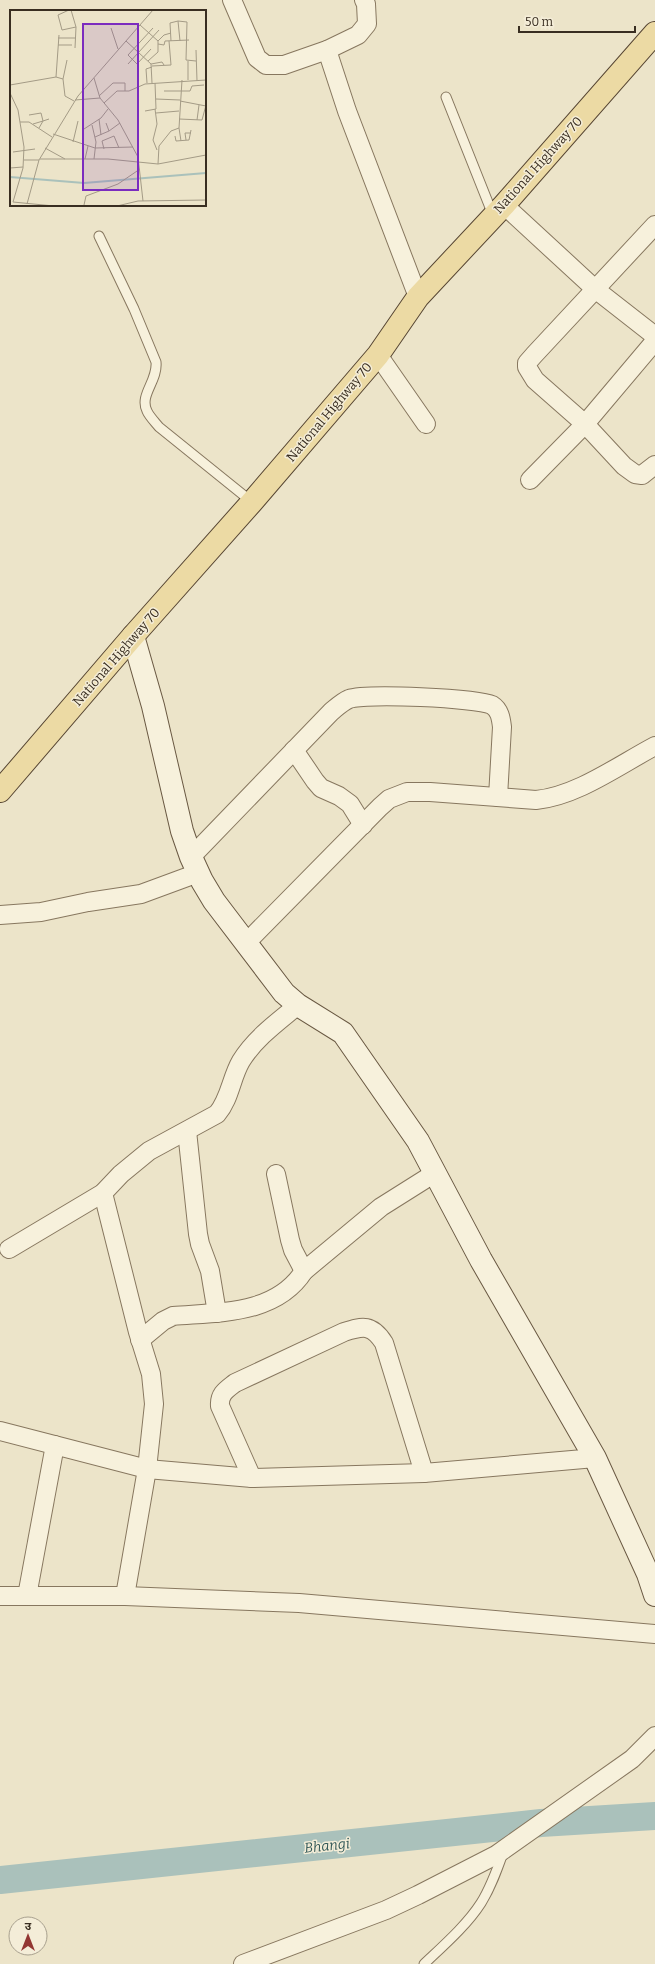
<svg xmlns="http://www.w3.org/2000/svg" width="655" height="1964" font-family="Bitter,'Noto Sans Devanagari',serif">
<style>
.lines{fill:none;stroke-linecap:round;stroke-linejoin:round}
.river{stroke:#aac1bb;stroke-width:28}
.service-casing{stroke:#87775f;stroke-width:11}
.minor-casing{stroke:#87775f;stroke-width:20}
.secondary-casing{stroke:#695842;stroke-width:24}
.primary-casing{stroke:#564532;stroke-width:24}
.service{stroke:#f7f1dc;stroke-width:9}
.minor{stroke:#f7f1dc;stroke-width:18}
.secondary{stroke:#f7f1dc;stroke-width:22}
.primary{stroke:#ecdaa4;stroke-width:22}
.labels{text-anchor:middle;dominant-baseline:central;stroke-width:3;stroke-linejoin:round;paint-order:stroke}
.street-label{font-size:13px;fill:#392e21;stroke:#f4edd8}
.water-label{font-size:14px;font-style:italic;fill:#325857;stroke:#f4edd8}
.inset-river{fill:none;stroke:#aac1bb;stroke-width:2}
.inset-road{fill:none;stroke:#a49b86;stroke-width:1}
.view{fill:#7b2cbf;fill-opacity:0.15;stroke:#7b2cbf;stroke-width:2}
.inset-edge{fill:none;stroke:#392e21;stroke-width:2}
</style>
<rect width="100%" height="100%" fill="#ece4c9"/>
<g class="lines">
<polyline class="river" points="0,1880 541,1823 655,1816"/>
<defs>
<g id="service">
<polyline points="446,97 493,215"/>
<path d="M99,236L134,309L156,362C158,381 139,395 147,411C149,416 155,422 159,427L252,502"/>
<path d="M424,1964C443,1946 467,1925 481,1903C491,1887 497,1870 503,1853"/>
</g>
<g id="minor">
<polyline points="232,0 257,58 266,65 284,65 327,50 358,35 367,24 366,4 364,0"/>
<polyline points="327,50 347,111 418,297"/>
<polyline points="504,205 595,289 655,336"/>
<polyline points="655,225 534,355 527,363 527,367 535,380 585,424 624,466 635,474 642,475 655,465"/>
<polyline points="378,355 426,424"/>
<polyline points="530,480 585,424 655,341"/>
<polyline points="294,750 315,781 321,788 339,796 350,804 363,825"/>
<path d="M191,857L331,712C337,707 342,702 349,699C365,693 477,698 492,705C500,710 501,719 502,727L498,797"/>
<polyline points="0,915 41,912 88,902 141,894 198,873"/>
<path d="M247,942L380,807L389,799L407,792H430L536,800C577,796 619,765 655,746"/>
<polyline points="187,1131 198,1234 200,1244 210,1271 217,1313"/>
<polyline points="276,1174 290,1240 293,1250 304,1271 381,1207 435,1173"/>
<polyline points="103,1193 138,1332 151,1374 154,1404 147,1469 125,1596"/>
<path d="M9,1249L103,1193L121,1174L149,1151L217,1114C230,1099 231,1078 241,1061C255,1038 279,1021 298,1005"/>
<path d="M140,1340L163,1321L173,1316C219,1312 276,1315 304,1271"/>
<polyline points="0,1431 147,1469 252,1478 424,1473 595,1458"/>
<path d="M252,1478L220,1406C219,1394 226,1390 235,1383L344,1332C363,1326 372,1324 384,1343L424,1473"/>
<polyline points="0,1596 125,1596 299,1603 655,1634"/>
<polyline points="27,1596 55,1445"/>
<polyline points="243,1964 386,1910 418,1895 496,1855 632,1759 655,1736"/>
</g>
<polyline id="secondary" points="133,636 153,706 182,831 191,857 202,881 214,901 284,993 298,1005 343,1033 418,1141 481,1260 595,1458 648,1574 655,1595"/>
<polyline id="primary" points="0,791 133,636 252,502 378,355 418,297 504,205 655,33"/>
</defs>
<use href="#service" class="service-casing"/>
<use href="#minor" class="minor-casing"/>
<use href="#secondary" class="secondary-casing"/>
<use href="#primary" class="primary-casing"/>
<use href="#service" class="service"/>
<use href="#minor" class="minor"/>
<use href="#secondary" class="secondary"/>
<use href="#primary" class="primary"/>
</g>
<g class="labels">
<g class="street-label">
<text transform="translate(538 165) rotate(-48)">National Highway 70</text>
<text transform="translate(329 412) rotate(-50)">National Highway 70</text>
<text transform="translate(116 657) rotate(-49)">National Highway 70</text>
</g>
<g class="water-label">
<text transform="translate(327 1846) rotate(-6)">Bhangi</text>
</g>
</g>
<g transform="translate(10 10)">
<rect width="196" height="196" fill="#ece4c9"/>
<path class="inset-river" d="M0,167L74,173L196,163"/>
<path class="inset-road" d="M59,0L48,5L52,20L66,17M61,0L66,17L65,38M168,11L177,12L176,50L186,51M130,15L148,31V42L138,51M101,18L108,39M48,28H66M116,31L141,54M148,31L154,25L161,23M161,31L160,13L168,11L170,31M148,34L154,35L155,31L179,30M48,35H62M141,39L127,54L118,45L143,18M186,40L187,71M118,54L149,20M142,56L161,55L159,31M46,67L53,69L57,50M84,68L90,88L108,110L128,147L133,191M53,69L55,86L64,91M178,70V51M137,73L136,59L142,57M142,73L141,54L152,52L154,55M0,75L46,67L49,25M154,81H180L182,76L194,75M0,83L8,100L14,137L13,158L3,192L44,196M89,86L103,73H115V81M146,89L170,90M65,90L90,88M170,91L196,96M94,93L107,81H119L135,74L196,70M145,99L147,114L143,130L147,140M135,101L146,99L145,73M146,103L169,101M19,105L31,103L33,111L23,114M89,109L91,125M169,109L192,110L196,95M187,110L189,95M196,110V125M10,112H19L42,127M96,113L99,121L110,113M82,115L86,132L84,149M29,118L33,111L39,109M169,118L171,131M74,119L91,108L98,99M43,124L85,138L123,137M165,126L166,131L179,130L181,120M85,127L99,121M176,130L175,123H181M63,132L68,111M35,138L55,149M94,139L92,131L104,126L109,138M3,142L25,139M30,149H98L148,154L196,145M75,149L78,136M14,150H29L68,86L143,0M148,154L149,136L161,121L169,118L172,70M0,158L13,157M17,194L29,150M74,195L76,186L108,174L130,159M56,196H75M107,196L128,191L196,190"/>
<path class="view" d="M73,14H128V180H73Z"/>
<rect width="196" height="196" class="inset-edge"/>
</g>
<g transform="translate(28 1936)"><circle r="19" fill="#f4edd8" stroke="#a9a18f"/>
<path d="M0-3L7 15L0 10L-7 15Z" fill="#933733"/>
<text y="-6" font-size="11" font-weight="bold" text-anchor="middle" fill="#392e21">उ</text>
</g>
<path d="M519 26v6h116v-6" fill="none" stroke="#392e21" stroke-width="2"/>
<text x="525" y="26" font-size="12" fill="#392e21" stroke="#f4edd8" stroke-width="3" paint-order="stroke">50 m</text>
</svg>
